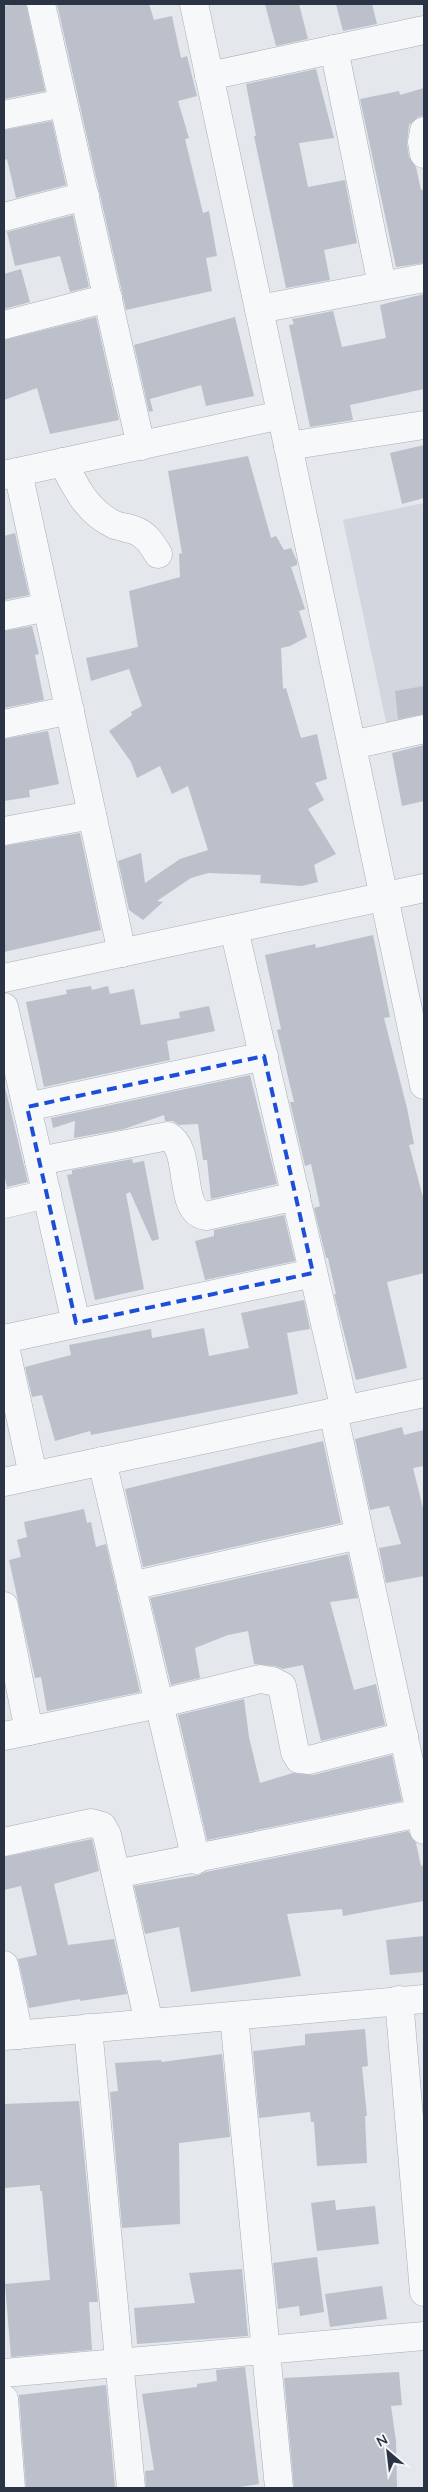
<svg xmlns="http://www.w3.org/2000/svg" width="428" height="2492" font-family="Quicksand,sans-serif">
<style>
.built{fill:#d2d6de}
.building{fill:#bbc0ca}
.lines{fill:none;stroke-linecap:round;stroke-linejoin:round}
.minor-casing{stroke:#a9aeb7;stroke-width:29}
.minor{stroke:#f7f8fa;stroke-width:28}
.marked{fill:none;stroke:#1d4ed8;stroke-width:4;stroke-dasharray:10 6;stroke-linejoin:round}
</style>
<rect width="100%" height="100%" fill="#e4e7ec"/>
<polygon class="built" points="424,503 424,723 388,731 343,520"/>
<g class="building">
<polygon points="17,4 26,4 45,91 4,99 4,6"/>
<polygon points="57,4 149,4 154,20 172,16 181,58 187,56 197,96 178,101 189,138 185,139 203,213 209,211 217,256 206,258 212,291 126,310"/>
<polygon points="265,4 299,4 308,39 276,46"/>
<polygon points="336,4 372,4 377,24 343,31"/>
<polygon points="316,69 334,138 299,143 308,187 345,180 357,243 324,250 330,280 286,288 254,136 256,136 246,84"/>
<polygon points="424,88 424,116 418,117 409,125 407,144 409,157 416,167 421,190 424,189 424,263 396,267 360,99 399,91 400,95"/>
<polygon points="52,121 66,185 16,198 7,159 4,160 4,130"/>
<polygon points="73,215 89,287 70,292 60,256 15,266 7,232"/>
<polygon points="21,269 30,302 4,309 4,274"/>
<polygon points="424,294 424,389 350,405 353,420 310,427 289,325 294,324 292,319 333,311 342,347 386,338 380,305"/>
<polygon points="96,317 119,420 50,434 37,388 4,400 4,340"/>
<polygon points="235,317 254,396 206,406 201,385 150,399 153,411 149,412 134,345"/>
<polygon points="424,445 424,498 402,504 390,453"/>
<polygon points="248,456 271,538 276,536 284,550 291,548 297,561 297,565 291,567 305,609 299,611 307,637 290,646 281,648 283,689 286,688 301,738 317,734 327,779 315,783 324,800 308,809 336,854 314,865 318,882 302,886 260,883 261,875 208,873 191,878 157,901 163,902 143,920 129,910 118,861 141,853 145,883 180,859 208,850 188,786 172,794 160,766 137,778 131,762 109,731 132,715 131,712 142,706 129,669 91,681 86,658 138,647 129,591 180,577 179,554 182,553 168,471"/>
<polygon points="15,533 29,595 4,600 4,536"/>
<polygon points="32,626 39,654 35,655 44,700 4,708 4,631"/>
<polygon points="424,686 424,714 398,719 395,691"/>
<polygon points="48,731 59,784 29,790 30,797 4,801 4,739"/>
<polygon points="424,745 424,801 402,806 392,753"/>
<polygon points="80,833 101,930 4,952 4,846"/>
<polygon points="373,935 390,1017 384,1018 407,1108 414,1144 409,1145 424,1201 424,1273 387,1282 407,1368 356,1380 334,1294 336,1294 328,1258 326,1258 314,1208 320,1206 311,1164 305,1166 290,1102 294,1102 277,1030 281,1029 265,955 315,944 316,948"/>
<polygon points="91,986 92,990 108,986 110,994 134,989 141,1025 180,1018 179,1012 209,1006 215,1031 167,1041 170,1060 44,1087 26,1002 67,994 66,990"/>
<polygon points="250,1075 277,1184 211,1199 207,1160 203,1160 198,1124 179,1125 173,1121 165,1121 164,1115 124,1129 74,1138 75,1121 53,1128 51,1118"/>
<polygon points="4,1083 28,1182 7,1187 4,1174"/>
<polygon points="132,1159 133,1163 144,1161 159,1239 152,1241 130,1192 126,1194 144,1289 95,1300 67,1175 72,1174 72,1170"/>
<polygon points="284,1215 295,1261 205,1280 195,1241 214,1236 214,1230"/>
<polygon points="304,1300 310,1329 287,1333 298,1394 91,1435 90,1431 55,1441 42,1395 32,1397 25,1367 71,1355 69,1345 151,1329 152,1338 204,1328 209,1356 249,1348 241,1313"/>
<polygon points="402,1427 404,1435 424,1430 424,1466 413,1468 424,1512 424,1576 386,1583 379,1548 401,1544 389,1506 370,1510 355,1439"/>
<polygon points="323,1441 341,1523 143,1567 125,1489"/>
<polygon points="84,1509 87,1523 91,1522 96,1547 106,1544 140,1692 47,1711 41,1677 35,1678 9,1560 21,1557 17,1540 27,1537 24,1522"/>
<polygon points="348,1554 358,1598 330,1602 354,1690 376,1684 385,1725 321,1741 303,1665 283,1669 275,1666 254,1664 248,1631 228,1635 195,1648 200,1678 171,1685 150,1598"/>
<polygon points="244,1699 249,1737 260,1783 293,1773 313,1775 392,1755 402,1801 207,1840 178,1715"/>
<polygon points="408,1831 416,1843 421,1866 424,1865 424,1901 343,1916 342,1909 287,1914 301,1976 191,1992 179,1927 145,1934 134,1886 199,1875 206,1872"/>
<polygon points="92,1839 99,1871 54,1884 68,1945 114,1939 127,1994 80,2001 80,1999 29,2008 18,1959 37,1955 21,1886 4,1890 4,1857"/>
<polygon points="424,1936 424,1972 390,1975 386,1940"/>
<polygon points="365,2029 368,2066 362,2067 367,2116 365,2116 367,2163 317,2166 314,2122 311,2122 310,2112 259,2118 253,2051 305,2045 305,2034"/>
<polygon points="222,2054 230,2137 179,2143 180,2224 122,2228 110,2092 118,2091 115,2063 161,2060 162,2062"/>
<polygon points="79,2101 98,2302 89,2302 92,2350 11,2357 5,2284 50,2280 42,2191 40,2191 40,2185 4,2188 4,2104"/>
<polygon points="335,2200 336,2210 375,2206 379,2244 317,2251 311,2203"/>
<polygon points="317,2257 324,2312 300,2316 299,2306 278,2309 273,2263"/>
<polygon points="242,2269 248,2336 137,2344 134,2308 195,2303 189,2273"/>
<polygon points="382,2286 387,2319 330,2327 325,2294"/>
<polygon points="245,2367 259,2484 233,2488 146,2488 145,2471 154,2470 142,2394 197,2387 197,2384 217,2381 216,2370"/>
<polygon points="399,2372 402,2405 391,2406 396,2441 397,2488 294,2488 284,2378"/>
<polygon points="106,2385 115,2488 26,2488 19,2395"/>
</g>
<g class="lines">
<defs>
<g id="minor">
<polyline points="41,4 141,446"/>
<polyline points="194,4 424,1085"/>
<polyline points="334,49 382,285"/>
<polyline points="209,76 424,30"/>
<polyline points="4,115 63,103"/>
<polyline points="424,131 422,142 424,154"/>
<polyline points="4,217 85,196"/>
<polyline points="259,309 424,278"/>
<polyline points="4,325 108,298"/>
<polyline points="288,446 424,425"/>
<path d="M63,462C75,487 88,513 115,525C121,527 128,528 134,530C146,534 152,544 158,554"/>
<polyline points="18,472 122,953"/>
<polyline points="4,475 281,415"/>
<polyline points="4,616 47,607"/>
<polyline points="4,724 70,710"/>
<polyline points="352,745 424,729"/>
<polyline points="4,831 92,815"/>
<polyline points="234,929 345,1410"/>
<polyline points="4,978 424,888"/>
<polyline points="4,1007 76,1323"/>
<polyline points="27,1107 264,1056"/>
<path d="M39,1161L168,1136C194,1150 176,1211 206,1216L296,1196"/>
<polyline points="4,1204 47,1194"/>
<polyline points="4,1339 313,1273"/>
<polyline points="4,1342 33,1475"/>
<polyline points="333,1412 424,1830"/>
<polyline points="102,1461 196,1860"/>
<polyline points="4,1482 424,1393"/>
<polyline points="131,1586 359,1535"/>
<polyline points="4,1606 29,1731 4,1736"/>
<polyline points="29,1731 158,1704 260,1679 272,1681 282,1686 295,1752 299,1759 309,1760 404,1736"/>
<polyline points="4,1842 91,1823 102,1826 107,1835 149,2023"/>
<polyline points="116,1874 420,1813"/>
<polyline points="4,1965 19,2035"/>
<polyline points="399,2000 424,2292"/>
<polyline points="234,2016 279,2488"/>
<polyline points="88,2028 131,2488"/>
<polyline points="4,2036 424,1999"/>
<polyline points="4,2373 424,2336"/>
<polyline points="4,2399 11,2488"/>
</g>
</defs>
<use href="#minor" class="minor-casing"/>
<use href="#minor" class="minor"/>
</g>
<path class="marked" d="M264,1056L313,1273L76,1323L27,1107Z"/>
<rect width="428" height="2492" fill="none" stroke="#2b3445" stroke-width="10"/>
<g transform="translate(388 2452) rotate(332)" stroke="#f4f6f9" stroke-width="4" paint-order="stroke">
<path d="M0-4L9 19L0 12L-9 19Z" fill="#2b3445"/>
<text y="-8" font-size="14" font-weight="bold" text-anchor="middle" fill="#2b3445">N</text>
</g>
</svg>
